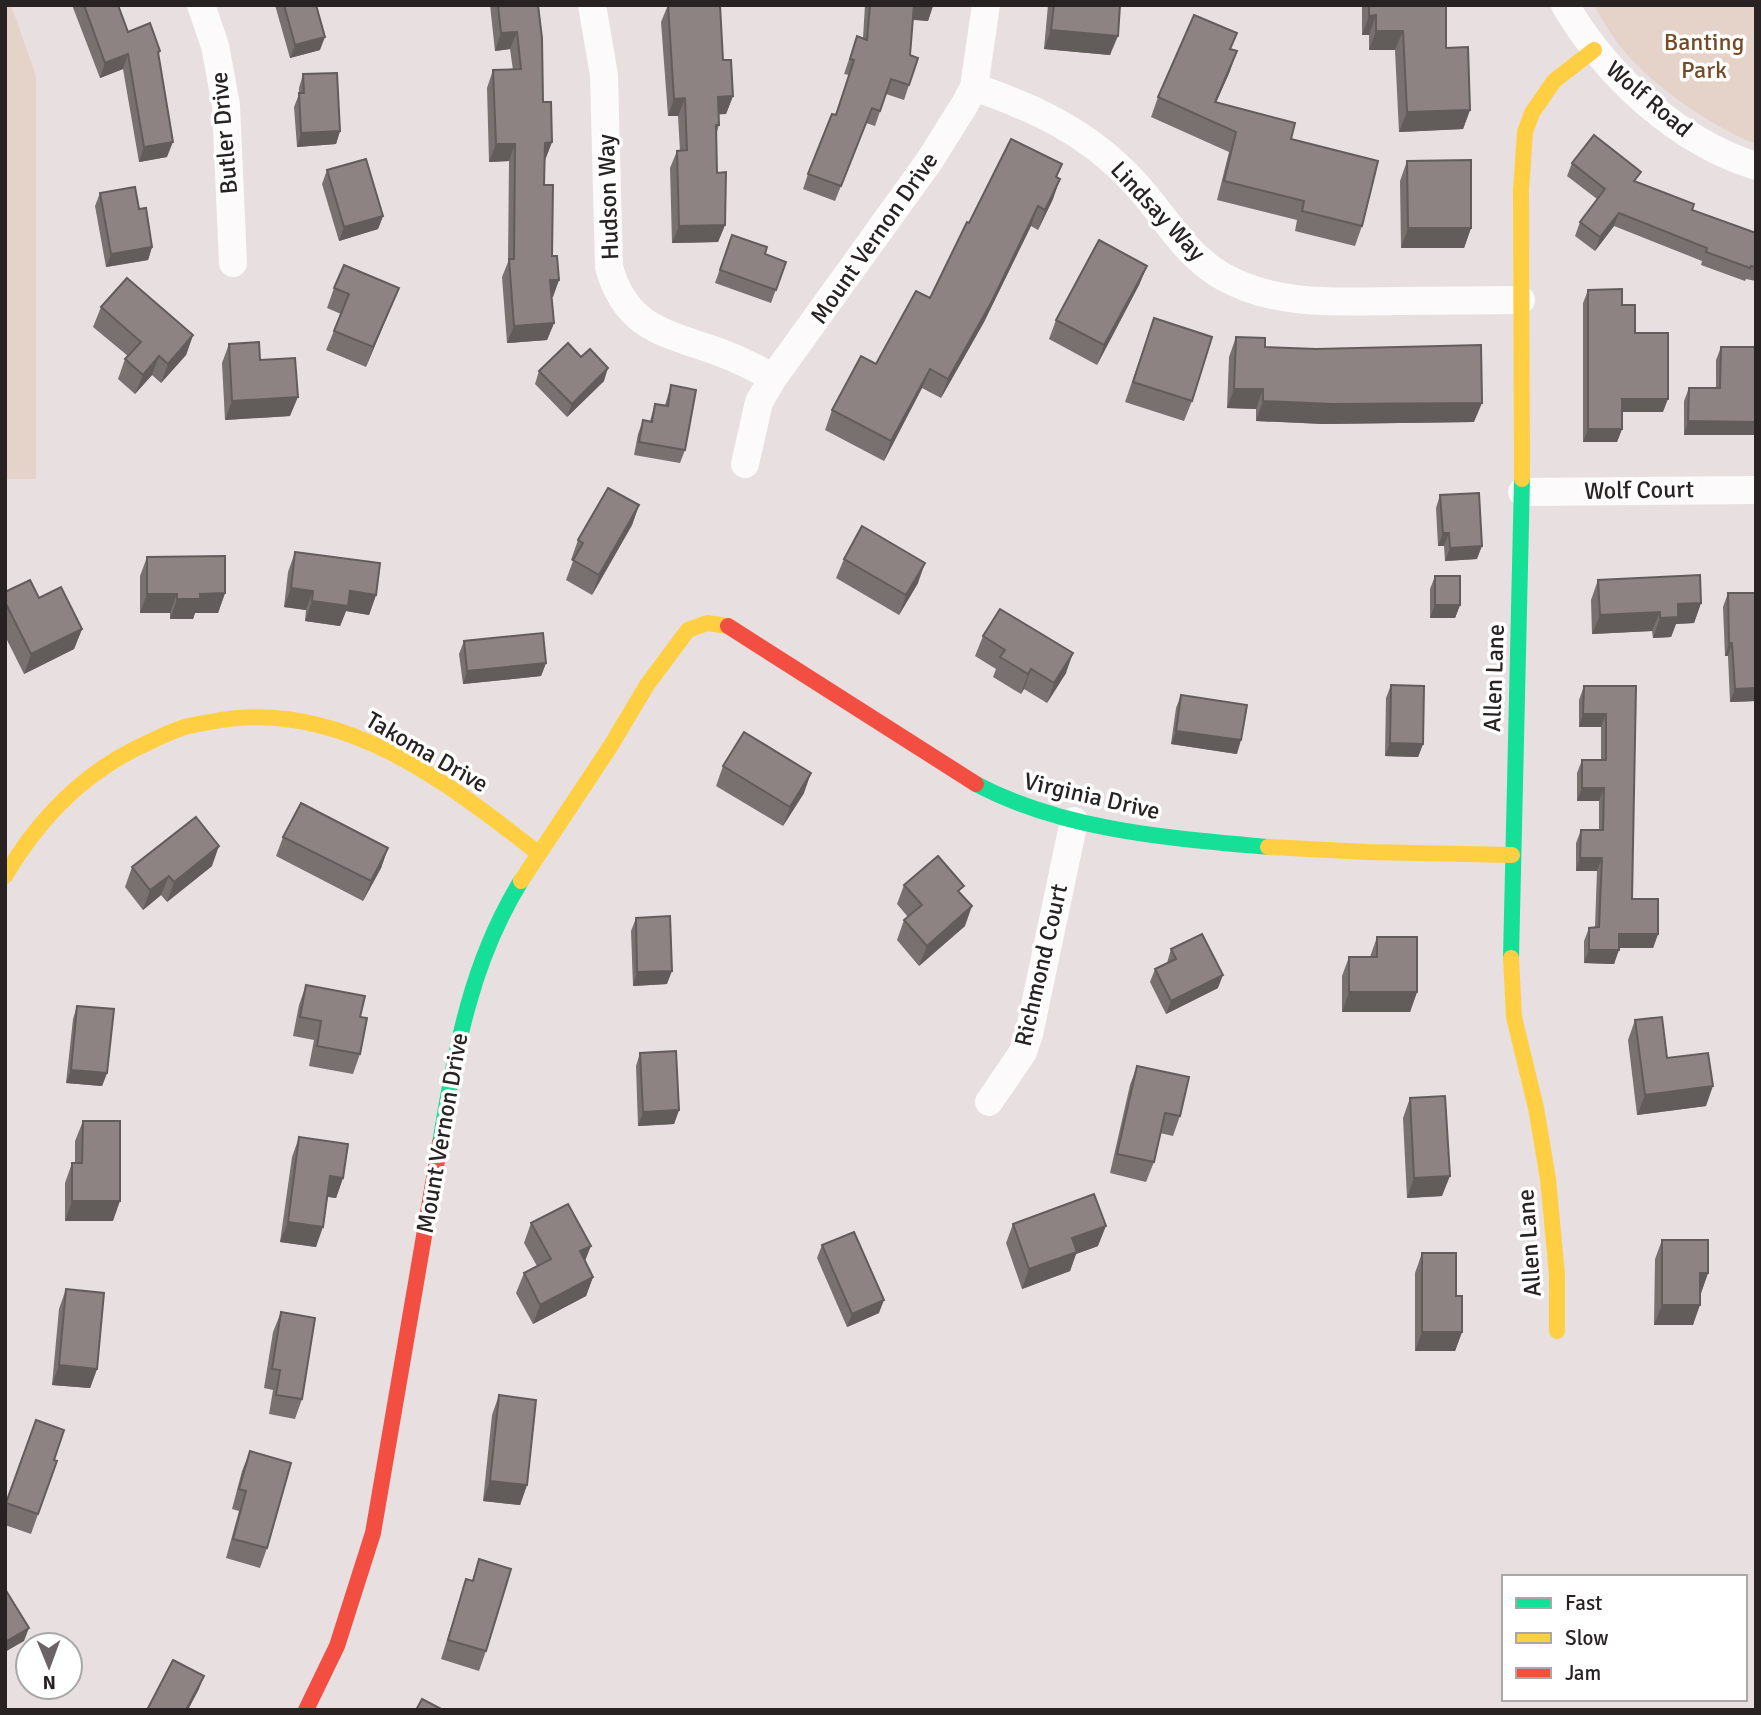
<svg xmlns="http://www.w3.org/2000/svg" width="1761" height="1715" font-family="Signika,sans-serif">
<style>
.green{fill:#e5d3c9}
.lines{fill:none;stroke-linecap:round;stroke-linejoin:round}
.street{stroke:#fcfafa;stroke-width:28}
.fast{stroke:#16e098;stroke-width:16}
.slow{stroke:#ffcf43;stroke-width:16}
.jam{stroke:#f24e42;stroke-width:16}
.wall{fill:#787170}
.shaded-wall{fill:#625c5b}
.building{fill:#8c8382;stroke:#625c5b;stroke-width:2}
.labels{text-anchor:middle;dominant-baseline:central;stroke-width:7;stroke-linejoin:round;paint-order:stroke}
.park-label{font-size:24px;fill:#754b26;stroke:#fff}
.street-label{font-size:24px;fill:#282223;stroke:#fff}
</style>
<rect width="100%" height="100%" fill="#e8dfe1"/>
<g class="green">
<polygon points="5,5 11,5 36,76 36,479 5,479"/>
<path d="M1594,5H1756V144C1709,126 1642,79 1614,38C1606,27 1600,16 1594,5Z"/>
</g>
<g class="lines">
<g class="street">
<polyline points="201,5 215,46 226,105 233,263"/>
<path d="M592,5L604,75L609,267C626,329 666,333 719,352C738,359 755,367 773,378"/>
<path d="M1565,5C1607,76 1676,141 1756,166"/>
<path d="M974,87C1035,108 1087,132 1132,180C1163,212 1182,253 1222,276C1274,306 1336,302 1394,301C1436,301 1479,300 1521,300"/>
<polyline points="745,464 759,402 773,378 930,160 965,104 974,87 986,5"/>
<polyline points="1522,492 1756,490"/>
<polyline points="989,1102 1023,1052 1029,1034 1074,821"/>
</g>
<g class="fast">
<path d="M976,784C1065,831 1170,838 1268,847"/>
<polyline points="1511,958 1522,479"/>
<path d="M440,1143C456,1049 470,964 521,881"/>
</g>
<g class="slow">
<polyline points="1522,479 1521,190 1525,132 1532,113 1554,81 1594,50"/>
<polyline points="1268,847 1367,852 1512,855"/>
<path d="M5,876C39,818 84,772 145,744C156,739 168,733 179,729C189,725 200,724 210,722C336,696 445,780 538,853"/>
<polyline points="521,881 610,747 647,685 688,630 707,623 728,626"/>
<polyline points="1511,958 1514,1017 1536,1108 1548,1179 1557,1275 1557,1331"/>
</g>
<g class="jam">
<polyline points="728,626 976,784"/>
<polyline points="306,1710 337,1646 373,1533 440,1143"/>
</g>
</g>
<g class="wall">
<polygon points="72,5 118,5 128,32 160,51 158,55 167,157 139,162 123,69 100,78"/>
<polygon points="275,5 316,5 320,50 290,58"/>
<polygon points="490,5 538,5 543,102 552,142 545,160 544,185 552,256 559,280 552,297 554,323 547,340 507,343 502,277 508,262 509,161 489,162 487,88 493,70 513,70 510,49 495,51"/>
<polygon points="668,5 723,60 733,96 726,114 719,114 719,125 717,132 717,173 725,225 718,242 672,243 670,168 677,151 680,151 678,116 668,116 661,22"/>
<polygon points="865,5 933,5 928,21 913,20 910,55 918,58 904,100 886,94 875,126 866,123 835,201 803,189 808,174 835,115 849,75 844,74 857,36 863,38"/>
<polygon points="1048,5 1121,5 1110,55 1044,49"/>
<polygon points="1362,5 1446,5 1446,48 1470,110 1463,129 1399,132 1395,50 1369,50 1369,35 1362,35"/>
<polygon points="1231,49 1230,71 1216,102 1291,139 1362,226 1355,246 1295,231 1297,220 1217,200 1229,152 1151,117 1158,97"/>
<polygon points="303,74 340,131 336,144 297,147 294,107 299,94 299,88"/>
<polygon points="1407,161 1471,228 1464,248 1401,248 1400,181"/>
<polygon points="1572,163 1637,182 1692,210 1756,233 1756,281 1746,279 1745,281 1701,265 1702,261 1614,226 1595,251 1575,236 1580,222 1597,199 1567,176"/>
<polygon points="327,170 383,216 378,229 339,241 322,184"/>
<polygon points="1057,178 1053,199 1038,230 1031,226 984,322 941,398 922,388 884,461 825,430 832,410 876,364 930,298 969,223"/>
<polygon points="100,193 139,209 152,247 148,260 106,267 95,206"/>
<polygon points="732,235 765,254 786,262 771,303 715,283"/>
<polygon points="1147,266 1139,285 1097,365 1049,339 1056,320"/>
<polygon points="334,288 391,307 366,367 326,350 341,314 327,308"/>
<polygon points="1588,290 1622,305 1635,333 1663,412 1622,412 1622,429 1617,442 1583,442 1583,303"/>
<polygon points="101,307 193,335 186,355 161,383 152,375 135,394 118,379 125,359 128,356 93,327"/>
<polygon points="1154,318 1192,401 1184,421 1125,402"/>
<polygon points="1236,337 1265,347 1474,422 1324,424 1256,421 1256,409 1227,408 1229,357"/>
<polygon points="229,344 260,360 290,416 225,420 222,363"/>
<polygon points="1721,347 1756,347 1756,435 1684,435 1684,401 1689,388 1716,388 1716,360"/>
<polygon points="539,371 604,381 567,417 535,384"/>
<polygon points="671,385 685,450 680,463 634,455 638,434 643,420 650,421 655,404 665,405"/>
<polygon points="1440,495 1477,559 1445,561 1444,546 1438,546 1436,508"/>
<polygon points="639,505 632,525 592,595 566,580 573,561 571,560 578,540"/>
<polygon points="295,552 376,595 369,615 346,611 340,626 305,621 306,610 284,607 288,572"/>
<polygon points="147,557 225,593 218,613 195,613 193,619 170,619 170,613 140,613 140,576"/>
<polygon points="844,559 918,583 899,615 836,578"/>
<polygon points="1435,576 1460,605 1455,618 1430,618 1430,589"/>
<polygon points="1598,580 1701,603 1694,623 1676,624 1671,637 1653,638 1652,631 1592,634 1591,600"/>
<polygon points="5,592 39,598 82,629 74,649 24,674 5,636"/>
<polygon points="1728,593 1756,593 1756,701 1730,702 1728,656 1725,656 1723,607"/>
<polygon points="983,636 1066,673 1047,703 1024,689 1021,694 993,677 996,669 975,656"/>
<polygon points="464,641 546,663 541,676 463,684 459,654"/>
<polygon points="1391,685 1423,744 1418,757 1385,756 1386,698"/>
<polygon points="1584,686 1636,686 1632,899 1658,934 1653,948 1619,948 1614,964 1584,963 1584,941 1589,928 1595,927 1597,871 1576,871 1576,843 1581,830 1599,830 1599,801 1577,801 1577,773 1582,760 1601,760 1601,727 1579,727 1579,700"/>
<polygon points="1181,695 1237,754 1171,744 1176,708"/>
<polygon points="723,766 804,793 783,826 716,786"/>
<polygon points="283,837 388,848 381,868 363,901 276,856"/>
<polygon points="212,866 167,902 161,895 143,910 125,887 132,867"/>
<polygon points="904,885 961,894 965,926 919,966 897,940 904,920 908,917 897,904"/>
<polygon points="636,918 667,984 633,986 631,931"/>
<polygon points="1377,937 1417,992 1410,1012 1342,1012 1342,976 1349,957 1370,957"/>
<polygon points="1171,949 1218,988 1166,1014 1150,982 1155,969 1167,963"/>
<polygon points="306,985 360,1017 360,1054 353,1074 309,1066 314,1040 293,1036 299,1005"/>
<polygon points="77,1006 107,1073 102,1086 66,1083 73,1019"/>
<polygon points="1635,1020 1667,1058 1706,1106 1637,1115 1628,1040"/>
<polygon points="640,1053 679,1110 674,1124 638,1126 636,1066"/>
<polygon points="1137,1066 1180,1116 1173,1136 1160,1133 1154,1162 1146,1182 1110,1173 1130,1085"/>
<polygon points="1410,1098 1442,1196 1407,1198 1403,1118"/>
<polygon points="83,1121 113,1221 65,1221 65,1183 72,1163 75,1163 75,1141"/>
<polygon points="299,1137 343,1178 336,1198 328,1197 316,1247 280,1242 292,1157"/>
<polygon points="531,1223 585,1261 593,1277 586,1296 533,1324 516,1293 524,1273 537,1266 524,1243"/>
<polygon points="1013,1224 1098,1246 1076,1254 1070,1271 1022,1289 1006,1243"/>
<polygon points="1662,1240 1708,1273 1701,1293 1700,1293 1693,1325 1654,1325 1655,1259"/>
<polygon points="822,1245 879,1313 847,1327 817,1258"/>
<polygon points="1422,1253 1462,1332 1455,1351 1415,1351 1415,1273"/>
<polygon points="66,1289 97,1369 90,1388 52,1385 59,1309"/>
<polygon points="281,1312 302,1399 295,1419 269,1414 273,1390 264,1388 273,1332"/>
<polygon points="499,1395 527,1485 520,1505 483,1501 492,1415"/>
<polygon points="36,1420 54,1460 57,1461 31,1534 5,1525 5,1504"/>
<polygon points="250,1451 267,1548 260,1568 226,1558 239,1511 232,1509 242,1471"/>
<polygon points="479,1559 486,1651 479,1671 441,1659 466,1579 472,1581"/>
</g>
<g class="shaded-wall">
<polygon points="914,5 933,6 928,21 909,19"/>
<polygon points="1376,15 1369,35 1362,35 1369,16"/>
<polygon points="1051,30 1118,36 1110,55 1044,49"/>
<polygon points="1376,31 1403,31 1395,50 1369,50"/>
<polygon points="517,32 510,49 495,51 501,33"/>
<polygon points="325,37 320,50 290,58 295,45"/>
<polygon points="1237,51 1230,71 1208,121 1215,102"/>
<polygon points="128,54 123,69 100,78 105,63"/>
<polygon points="733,96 726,114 711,115 718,97"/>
<polygon points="685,98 678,116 668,116 674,99"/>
<polygon points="1470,110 1463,129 1399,132 1407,112"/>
<polygon points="340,131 336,144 297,147 301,133"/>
<polygon points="173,142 167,157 139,162 144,147"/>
<polygon points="552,142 545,160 538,160 545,143"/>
<polygon points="496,144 515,144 509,161 489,162"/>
<polygon points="1060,179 1053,199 1038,230 1045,210"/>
<polygon points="1038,206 1031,226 984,322 941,398 948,379"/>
<polygon points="1619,213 1614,226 1595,251 1600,237"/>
<polygon points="383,216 378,229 339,241 344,227"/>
<polygon points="725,225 718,242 672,243 679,226"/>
<polygon points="1408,228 1471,228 1464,248 1401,248"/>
<polygon points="152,247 148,260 106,267 111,254"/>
<polygon points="1147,266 1139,285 1097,365 1104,345"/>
<polygon points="550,280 559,280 553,297 544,298"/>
<polygon points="399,288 391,307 366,367 373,347"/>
<polygon points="554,323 547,340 507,343 514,326"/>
<polygon points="193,335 186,355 161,383 168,364"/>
<polygon points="159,356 152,375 135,394 143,375"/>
<polygon points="608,368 604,381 567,417 572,404"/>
<polygon points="930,369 922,388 884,461 891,441"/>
<polygon points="1234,389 1263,389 1256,409 1227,408"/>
<polygon points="298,397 290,416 225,420 232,401"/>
<polygon points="1622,399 1668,399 1663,412 1618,412"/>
<polygon points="1263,401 1482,403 1474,422 1324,424 1256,421"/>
<polygon points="1688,421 1756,422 1756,435 1684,435"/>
<polygon points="1588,429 1622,429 1617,442 1583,442"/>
<polygon points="639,505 632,525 592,595 599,575"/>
<polygon points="1443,533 1449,533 1444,546 1438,546"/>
<polygon points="1482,546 1477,559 1445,561 1450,548"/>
<polygon points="925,563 918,583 899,615 906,595"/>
<polygon points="291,588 313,591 306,610 284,607"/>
<polygon points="350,591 376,595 369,615 346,611 340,626 305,621 312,601"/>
<polygon points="225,593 218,613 195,613 193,619 170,619 177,599 200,594"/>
<polygon points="147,594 177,594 170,613 140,613"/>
<polygon points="1701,603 1694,623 1676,624 1671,637 1653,638 1660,618 1678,604"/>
<polygon points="1435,605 1460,605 1455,618 1430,618"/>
<polygon points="1660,612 1652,631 1592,634 1600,615"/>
<polygon points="82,629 74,649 24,674 31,654"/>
<polygon points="1729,643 1732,643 1728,656 1725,656"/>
<polygon points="1073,653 1066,673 1047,703 1054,683"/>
<polygon points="546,663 541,676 463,684 467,671"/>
<polygon points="1031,669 1024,689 1021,694 1028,674"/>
<polygon points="1756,688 1756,701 1730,702 1735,689"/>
<polygon points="1583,714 1606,714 1601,727 1579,727"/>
<polygon points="1176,731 1241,740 1237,754 1171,744"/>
<polygon points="1390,743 1423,744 1418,757 1385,756"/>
<polygon points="811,773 804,793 783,826 790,807"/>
<polygon points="1582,788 1604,788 1599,801 1577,801"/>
<polygon points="219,846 212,866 167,902 174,882"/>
<polygon points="388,848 381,868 363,901 371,881"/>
<polygon points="1580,858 1602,858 1597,871 1576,871"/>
<polygon points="169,876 161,895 143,910 150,890"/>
<polygon points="972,906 965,926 919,966 927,946"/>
<polygon points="1619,934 1658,934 1653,948 1614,948"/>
<polygon points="1589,950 1619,950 1614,964 1584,963"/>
<polygon points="672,971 667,984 633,986 637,972"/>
<polygon points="1223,975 1218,988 1166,1014 1171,1001"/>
<polygon points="1349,992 1417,992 1410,1012 1342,1012"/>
<polygon points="71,1070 107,1073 102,1086 66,1083"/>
<polygon points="1713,1086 1706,1106 1637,1115 1645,1095"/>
<polygon points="679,1110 674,1124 638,1126 643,1112"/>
<polygon points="330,1176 343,1178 336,1198 323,1196"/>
<polygon points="1450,1176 1442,1196 1407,1198 1414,1178"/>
<polygon points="72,1201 120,1201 113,1221 65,1221"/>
<polygon points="288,1222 323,1227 316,1247 280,1242"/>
<polygon points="1106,1226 1098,1246 1076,1254 1070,1271 1022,1289 1029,1269 1072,1238"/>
<polygon points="591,1246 583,1266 580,1251"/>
<polygon points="1700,1273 1708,1273 1701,1293 1693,1293"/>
<polygon points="593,1277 586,1296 533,1324 540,1305"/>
<polygon points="884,1300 879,1313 847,1327 852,1314"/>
<polygon points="1662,1305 1700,1305 1693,1325 1654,1325"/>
<polygon points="1422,1332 1462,1332 1455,1351 1415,1351"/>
<polygon points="59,1365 97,1369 90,1388 52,1385"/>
<polygon points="490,1481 527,1485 520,1505 483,1501"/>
<polygon points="29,1628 24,1641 5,1652 5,1642"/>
<polygon points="204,1676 199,1689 188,1710 186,1710"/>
</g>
<g class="building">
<polygon points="84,5 118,5 128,32 150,23 160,51 158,52 173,142 144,147 128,54 105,63"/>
<polygon points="284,5 316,5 325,37 295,45"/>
<polygon points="498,5 538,5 542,38 543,102 551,102 552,142 545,143 544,185 553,185 552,256 557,256 559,280 550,280 554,323 514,326 509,259 514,259 515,144 496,144 493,70 521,69 517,32 501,33"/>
<polygon points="668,5 720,5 723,60 731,60 733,96 718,97 719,125 716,125 717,173 726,172 725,225 679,226 677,151 687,150 685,98 674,99"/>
<polygon points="870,5 914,5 910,55 918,58 909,85 891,79 880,111 872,108 841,186 808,174 832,114 836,115 854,60 850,59 857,36 867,40"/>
<polygon points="1054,5 1120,5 1118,36 1051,30"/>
<polygon points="1369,5 1446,5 1446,48 1468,47 1470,110 1407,112 1403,31 1376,31 1376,15 1369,16"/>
<polygon points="1194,15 1237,33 1230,49 1237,51 1215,102 1295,123 1291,139 1378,161 1362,226 1302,211 1304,201 1224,181 1236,132 1158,97"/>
<polygon points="337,73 340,131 301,133 299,93 304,93 303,74"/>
<polygon points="1594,135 1641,172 1634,181 1694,204 1692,210 1756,233 1756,267 1751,266 1750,268 1706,252 1707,248 1619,213 1600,237 1580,222 1605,189 1572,163"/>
<polygon points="1011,139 1062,164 1056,177 1060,179 1045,210 1038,206 991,303 948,379 930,369 891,441 832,410 861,356 876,364 916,291 930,298 967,222 969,223"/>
<polygon points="366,159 383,216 344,227 327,170"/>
<polygon points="1471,160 1471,228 1408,228 1407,161"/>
<polygon points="135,187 139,209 146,208 152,247 111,254 100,193"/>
<polygon points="732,235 767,247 765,254 786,262 776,290 720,270"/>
<polygon points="1099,240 1147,266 1104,345 1056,320"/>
<polygon points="344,265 399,288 373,347 334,331 349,294 334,288"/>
<polygon points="127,278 193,335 168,364 159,356 143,375 125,359 141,342 101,307"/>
<polygon points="1622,289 1622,305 1635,305 1635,333 1668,333 1668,399 1622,399 1622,429 1588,429 1588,290"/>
<polygon points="1154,318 1212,337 1192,401 1133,382"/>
<polygon points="1236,337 1265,338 1265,347 1316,349 1481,345 1482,403 1332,404 1263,401 1263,389 1234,389"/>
<polygon points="259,342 260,360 295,358 298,397 232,401 229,344"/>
<polygon points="568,343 581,357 590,349 608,368 572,404 539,371"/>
<polygon points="1721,347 1756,347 1756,422 1688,421 1689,388 1720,388"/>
<polygon points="671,385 696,390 685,450 639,442 643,420 652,422 655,404 668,406"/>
<polygon points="608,488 639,505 599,575 573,560 583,543 578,540"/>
<polygon points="1479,493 1482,546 1450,548 1449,533 1443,533 1440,495"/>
<polygon points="862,526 925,563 906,595 844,559"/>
<polygon points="295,552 380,563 376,595 350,591 348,606 312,601 313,591 291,588"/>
<polygon points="225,556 225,593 200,594 200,599 177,599 177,594 147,594 147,557"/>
<polygon points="1700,575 1701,603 1678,604 1678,617 1660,618 1660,612 1600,615 1598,580"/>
<rect x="1435" y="576" width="25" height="29"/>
<polygon points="30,580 39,598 61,587 82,629 31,654 5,602 5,592"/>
<polygon points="1728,593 1756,593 1756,688 1735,689 1732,643 1729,643"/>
<polygon points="1000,609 1073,653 1054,683 1031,669 1028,674 1000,657 1005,650 983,636"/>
<polygon points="543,633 546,663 467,671 464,641"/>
<polygon points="1391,685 1424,686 1423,744 1390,743"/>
<polygon points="1584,686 1636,686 1632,899 1658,899 1658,934 1619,934 1619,950 1589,950 1589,928 1599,927 1602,858 1580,858 1581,830 1603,830 1604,788 1582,788 1582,760 1606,760 1606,714 1583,714"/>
<polygon points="1181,695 1247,705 1241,740 1176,731"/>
<polygon points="744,732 811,773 790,807 723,766"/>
<polygon points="301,803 388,848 371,881 283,837"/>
<polygon points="196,817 219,846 174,882 169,876 150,890 132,867"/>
<polygon points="938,856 964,886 958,891 972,906 927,946 904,920 922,905 904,885"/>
<polygon points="670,916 672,971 637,972 636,918"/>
<polygon points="1202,934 1223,975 1171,1001 1155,969 1176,959 1171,949"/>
<polygon points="1377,937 1417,937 1417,992 1349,992 1349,957 1377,957"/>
<polygon points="306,985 365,996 360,1017 367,1018 360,1054 317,1046 321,1021 300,1017"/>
<polygon points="77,1006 114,1009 107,1073 71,1070"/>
<polygon points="1662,1017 1667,1058 1708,1053 1713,1086 1645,1095 1635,1020"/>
<polygon points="676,1051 679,1110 643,1112 640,1053"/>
<polygon points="1137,1066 1189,1077 1180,1116 1165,1113 1154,1162 1117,1154"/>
<polygon points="1445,1096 1450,1176 1414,1178 1410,1098"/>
<polygon points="83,1121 120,1121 120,1201 72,1201 72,1163 82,1163"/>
<polygon points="299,1137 348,1144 343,1178 330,1176 323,1227 288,1222"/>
<polygon points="1094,1194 1106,1226 1072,1238 1077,1252 1029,1269 1013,1224"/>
<polygon points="568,1204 591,1246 580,1251 593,1277 540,1305 524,1273 551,1259 531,1223"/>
<polygon points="854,1232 884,1300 852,1314 822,1245"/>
<polygon points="1662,1240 1708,1240 1708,1273 1700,1273 1700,1305 1662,1305"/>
<polygon points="1422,1253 1456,1253 1456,1296 1462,1296 1462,1332 1422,1332"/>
<polygon points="66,1289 104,1293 97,1369 59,1365"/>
<polygon points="281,1312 315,1318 302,1399 276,1395 280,1370 272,1369"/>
<polygon points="499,1395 536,1400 527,1485 490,1481"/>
<polygon points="36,1420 64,1430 54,1460 57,1461 38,1514 6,1503"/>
<polygon points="250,1451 291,1463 267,1548 233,1539 246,1491 239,1489"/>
<polygon points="479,1559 511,1569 486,1651 448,1640 466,1579 473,1581"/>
<polygon points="5,1589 29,1628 5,1642"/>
<polygon points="173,1660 204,1676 186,1710 147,1710"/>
<polygon points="422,1699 443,1710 416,1710"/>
</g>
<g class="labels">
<g class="park-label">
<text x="1704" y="42">Banting<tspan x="1704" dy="28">Park</tspan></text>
</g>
<g class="street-label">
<text transform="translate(1649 99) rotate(40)">Wolf Road</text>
<text transform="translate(224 133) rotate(-95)">Butler Drive</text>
<text transform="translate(608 197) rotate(-92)">Hudson Way</text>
<text transform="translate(1158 211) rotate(47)">Lindsay Way</text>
<text transform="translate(874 238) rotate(-55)">Mount Vernon Drive</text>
<text transform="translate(1639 490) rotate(-1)">Wolf Court</text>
<text transform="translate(1494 678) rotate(-88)">Allen Lane</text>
<text transform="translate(427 752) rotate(30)">Takoma Drive</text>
<text transform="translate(1092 796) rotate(13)">Virginia Drive</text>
<text transform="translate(1041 965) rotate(-77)">Richmond Court</text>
<text transform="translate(442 1133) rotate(-80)">Mount Vernon Drive</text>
<text transform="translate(1529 1243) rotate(-94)">Allen Lane</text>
</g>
</g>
<rect width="1761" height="1715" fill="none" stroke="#282223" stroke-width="14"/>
<rect x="1502" y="1575" width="245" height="126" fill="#ffffff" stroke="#a9a7a7" stroke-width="2"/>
<rect x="1516" y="1598" width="35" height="10" fill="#16e098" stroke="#a9a7a7" stroke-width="2"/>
<text x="1565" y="1610" font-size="21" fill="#282223">Fast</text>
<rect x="1516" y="1633" width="35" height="10" fill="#ffcf43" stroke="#a9a7a7" stroke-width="2"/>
<text x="1565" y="1645" font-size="21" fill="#282223">Slow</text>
<rect x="1516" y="1668" width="35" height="10" fill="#f24e42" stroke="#a9a7a7" stroke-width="2"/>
<text x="1565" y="1680" font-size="21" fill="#282223">Jam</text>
<g transform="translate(49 1666) rotate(179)"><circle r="33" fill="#ffffff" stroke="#a9a7a7" stroke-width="2"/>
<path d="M0-5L12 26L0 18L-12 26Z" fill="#6b6466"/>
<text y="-10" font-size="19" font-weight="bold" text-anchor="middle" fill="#282223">N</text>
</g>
</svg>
